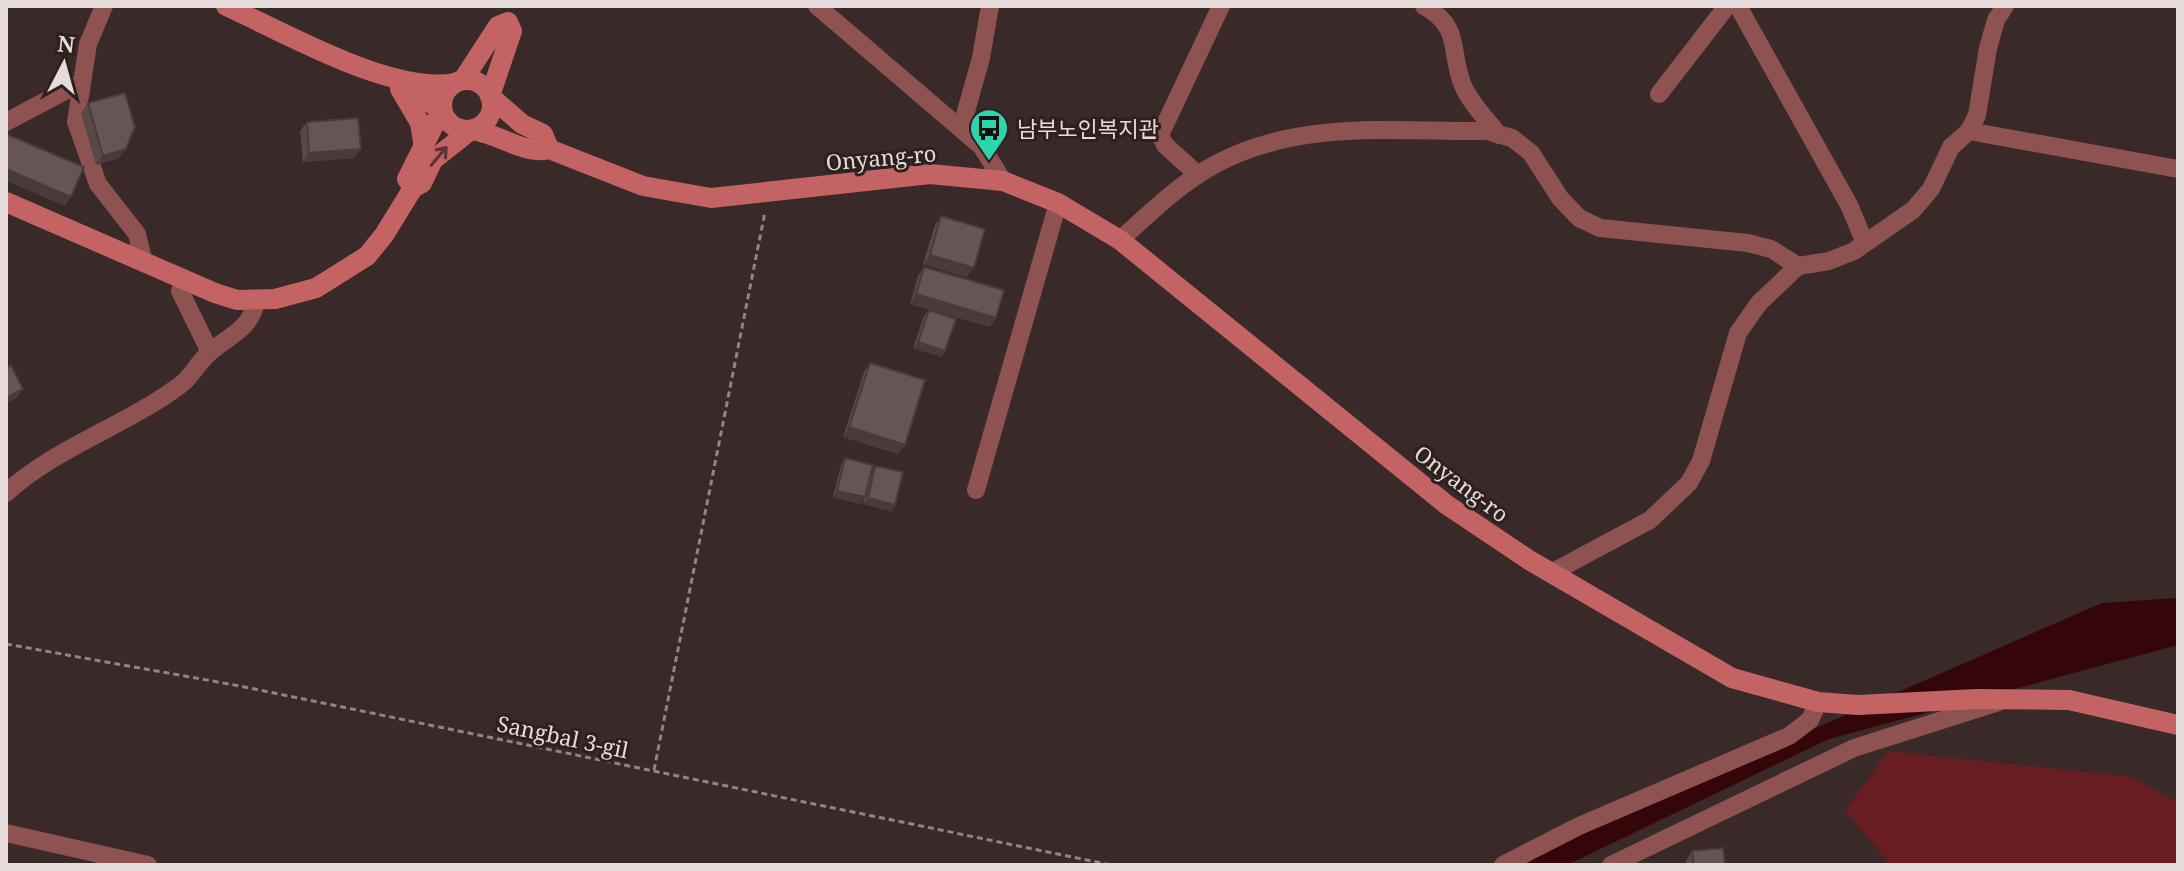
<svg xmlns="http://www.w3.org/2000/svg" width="2184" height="871" font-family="'Noto Serif','Noto Sans KR',serif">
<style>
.green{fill:#681d21}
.water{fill:#34060a}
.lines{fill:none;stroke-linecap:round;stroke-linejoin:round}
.path{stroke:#928484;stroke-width:3;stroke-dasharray:6 4;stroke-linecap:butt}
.minor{stroke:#8e5251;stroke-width:18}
.secondary{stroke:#c36363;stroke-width:20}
.wall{fill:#584948}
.shaded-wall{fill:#473c3b}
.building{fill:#665554;stroke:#473c3b;stroke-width:2}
.oneway{stroke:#5b3433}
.labels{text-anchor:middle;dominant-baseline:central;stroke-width:6;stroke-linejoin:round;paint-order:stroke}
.poi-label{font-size:22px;fill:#e6dbdb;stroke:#2e201f;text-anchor:start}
.street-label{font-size:22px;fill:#e6dbdb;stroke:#2e201f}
</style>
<rect width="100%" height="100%" fill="#392929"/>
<polygon class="green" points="1888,751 2132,777 2178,802 2178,865 1891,865 1845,811"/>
<polygon class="water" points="2178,598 2178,645 1829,739 1567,865 1515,865 1548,845 2102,603"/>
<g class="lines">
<g class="path">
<polyline points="6,644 240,686 1111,865"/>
<polyline points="654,770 765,212"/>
</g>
<g class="minor">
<polyline points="104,6 88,44 76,122 98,184 137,234 144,263"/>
<polyline points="817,6 982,147 1003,181"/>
<path d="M1424,6C1464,28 1448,53 1464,88C1472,105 1487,120 1499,135"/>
<polyline points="1738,6 1849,205 1865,243"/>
<polyline points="1659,94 1727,6"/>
<polyline points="6,122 80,83"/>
<polyline points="961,129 981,58 990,6"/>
<polyline points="1969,131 2178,169"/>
<polyline points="1198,175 1165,145 1160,135 1221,6"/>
<path d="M1120,240C1150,213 1180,183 1216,164C1300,119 1395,132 1487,131L1512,138L1531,153L1560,198L1579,218L1600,228L1748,243L1771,249L1798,266"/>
<polyline points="184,280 180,291 210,352"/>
<polyline points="976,490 1058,203"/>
<path d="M6,493C55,448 125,426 179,386C191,378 197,364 208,354C227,336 250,331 256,302"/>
<polyline points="1551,573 1650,520 1689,483 1701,461 1738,333 1759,303 1798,266 1829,261 1854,251 1913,210 1931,189 1951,147 1969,131 1977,115 1988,48 1996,20 2005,6"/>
<polyline points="6,833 148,865"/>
<polyline points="1503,865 1579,826 1789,736 1810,720 1818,702"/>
<polyline points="1611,865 1854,748 1999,702"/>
</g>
<g class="secondary">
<path d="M226,6C286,33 392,95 455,83"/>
<polyline points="463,80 498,26 508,22 512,31 490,96 522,124 543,134 549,149"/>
<circle cx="467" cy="105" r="25"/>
<polyline points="399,83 408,92 442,109 407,179 413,188"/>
<polyline points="400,89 420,123 423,142"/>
<polyline points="549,149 643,186 711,198 930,174 1003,181 1058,203 1120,240 1447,505 1529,560 1732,678 1818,702 1858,705 1977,699 2069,700 2178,725"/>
<path d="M6,202L215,293L237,300L275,299L316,288L367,256L384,235L413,188L422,183L433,160L471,130C496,132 526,156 549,149"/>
</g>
</g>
<g class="wall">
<polygon points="88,103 119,158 96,165 81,113"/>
<polygon points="307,122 354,158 303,162 300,131"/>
<polygon points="941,216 967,277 923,264 935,225"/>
<polygon points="924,267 990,327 910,304 918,276"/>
<polygon points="929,310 945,351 941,357 913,348 924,316"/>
<polygon points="870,363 905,445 898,454 843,437 864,372"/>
<polygon points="845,458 865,497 860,504 833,497 841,465"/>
<polygon points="875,466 895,505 891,511 863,504 871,472"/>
<polygon points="1692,851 1725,865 1686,865 1686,861"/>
</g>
<g class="shaded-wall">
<polygon points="126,149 119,158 96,165 103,156"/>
<polygon points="361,149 354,158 303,162 309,153"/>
<polygon points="6,169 71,197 65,206 6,181"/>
<polygon points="930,255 974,268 967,277 923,264"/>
<polygon points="916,294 996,318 990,327 910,304"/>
<polygon points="918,342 945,351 941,357 913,348"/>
<polygon points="23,389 17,398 6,404 6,398"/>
<polygon points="849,427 905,445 898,454 843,437"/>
<polygon points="837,491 865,497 860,504 833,497"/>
<polygon points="868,498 895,505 891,511 863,504"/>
</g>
<g class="building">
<polygon points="125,93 135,127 126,149 103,156 88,103"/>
<polygon points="358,118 361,149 309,153 307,122"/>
<polygon points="6,134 84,167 71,197 6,169"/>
<polygon points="941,216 985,229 974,268 930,255"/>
<polygon points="924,267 1004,290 996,318 916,294"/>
<polygon points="929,310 956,319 945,351 918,342"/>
<polygon points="870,363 925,380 905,445 849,427"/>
<polygon points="11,365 23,389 6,398 6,368"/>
<polygon points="845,458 873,465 865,497 837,491"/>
<polygon points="875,466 903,472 895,505 868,498"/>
<polygon points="1723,848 1725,865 1694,865 1692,851"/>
</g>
<defs><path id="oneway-shaft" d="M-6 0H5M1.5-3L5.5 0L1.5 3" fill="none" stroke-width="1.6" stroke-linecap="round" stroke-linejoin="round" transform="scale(2)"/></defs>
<use class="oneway" href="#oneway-shaft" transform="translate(439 156) rotate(-50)"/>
<defs>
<symbol id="bus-pin" viewBox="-11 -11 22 30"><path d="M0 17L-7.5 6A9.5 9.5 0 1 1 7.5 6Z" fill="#2cd5ab" stroke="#2e201f"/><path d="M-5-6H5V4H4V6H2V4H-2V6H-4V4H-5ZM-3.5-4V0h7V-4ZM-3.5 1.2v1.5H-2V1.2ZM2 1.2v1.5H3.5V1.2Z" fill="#111"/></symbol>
</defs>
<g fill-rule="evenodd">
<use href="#bus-pin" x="967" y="106" width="44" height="60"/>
</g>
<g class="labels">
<g class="poi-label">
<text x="1017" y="128">남부노인복지관</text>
</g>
<g class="street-label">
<text transform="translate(881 157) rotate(-5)">Onyang-ro</text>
<text transform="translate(1462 483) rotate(37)">Onyang-ro</text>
<text transform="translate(563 736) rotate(12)">Sangbal 3-gil</text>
</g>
</g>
<rect width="2184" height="871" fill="none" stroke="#e6dbdb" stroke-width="16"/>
<g transform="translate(64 64) rotate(6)" stroke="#2e201f" stroke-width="6" paint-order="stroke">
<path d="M0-6L14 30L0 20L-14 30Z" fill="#e6dbdb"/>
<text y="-12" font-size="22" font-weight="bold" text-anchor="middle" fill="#e6dbdb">N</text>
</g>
</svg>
